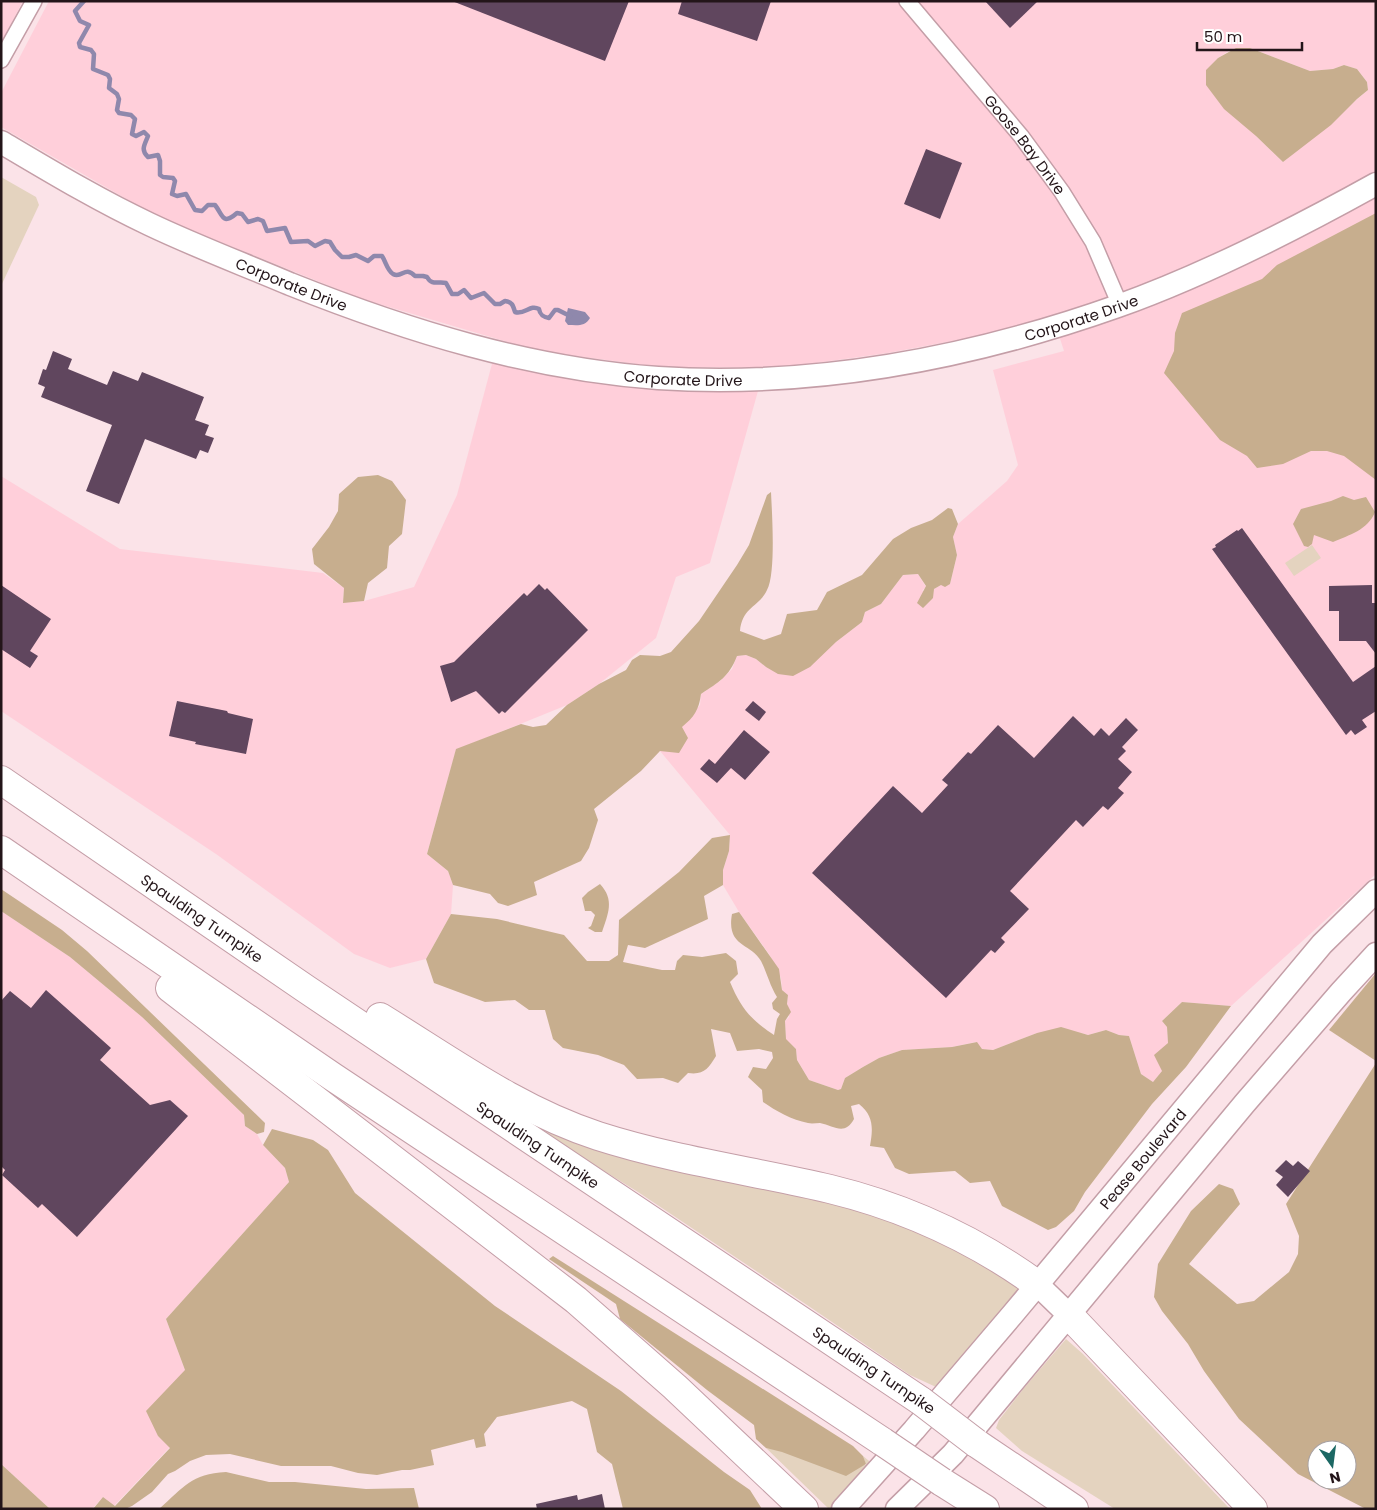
<svg xmlns="http://www.w3.org/2000/svg" width="1377" height="1510" font-family="Poppins,sans-serif">
<style>
.built{fill:#ffcfda;fill-rule:evenodd}
.green{fill:#e4d3bf}
.forest{fill:#c7ae8e;fill-rule:evenodd}
.water{fill:#8f88ac}
.lines{fill:none;stroke-linecap:round;stroke-linejoin:round}
.stream{stroke:#8f88ac;stroke-width:4.5}
.building{fill:#60465e}
.street-casing{stroke:#c49ea7;stroke-width:18}
.secondary-casing{stroke:#c49ea7;stroke-width:25}
.highway-casing{stroke:#c49ea7;stroke-width:30}
.street{stroke:#fff;stroke-width:15}
.secondary{stroke:#fff;stroke-width:22}
.highway{stroke:#fff;stroke-width:28}
.highway-bridge-casing{stroke:#c49ea7;stroke-width:30;stroke-linecap:butt}
.highway-bridge{stroke:#fff;stroke-width:28}
.labels{text-anchor:middle;dominant-baseline:central;stroke-width:5;stroke-linejoin:round;paint-order:stroke}
.street-label{font-size:15px;fill:#231519;stroke:#fff}
</style>
<rect width="100%" height="100%" fill="#fbe3e8"/>
<g class="built">
<polygon points="1,1 23,1 1,43"/>
<path d="M49,1H1376V874L1231,1006L1182,1002L1162,1021L1167,1027L1168,1043L1162,1071L1153,1082L1141,1074L1129,1036L1119,1035L1106,1030L1088,1035L1081,1033H1037L993,1050L982,1049L976,1042L952,1047L902,1050L879,1058L863,1067L845,1078L841,1089L838,1090L809,1080L797,1060L796,1049L786,1040L785,1021L789,1017L787,1004L788,995L782,990L781,978L769,954L739,912L723,885V870L729,851L730,835L660,751L700,705L701,694L720,681L732,669L737,656L746,655L756,659L766,667L836,642L862,622L865,612L881,604L903,575L918,574L926,587L922,591L934,589L941,585L950,584L957,555L953,537L958,524L1007,481L1018,465L993,370L1064,351L1053,317L979,336L888,353L780,368L659,367L538,351L362,299L156,216L1,127V93ZM1250,48L1310,71L1333,69L1344,65L1357,69L1367,82L1368,90L1283,162L1256,136L1218,58L1229,51Z"/>
<polygon points="493,360 695,389 758,391 710,563 676,577 656,638 599,684 567,705 456,750 427,854 448,871 453,885 451,914 426,959 390,968 354,954 216,854 1,711 1,476 120,549 323,573 344,588 343,602 364,601 414,587 457,495"/>
<polygon points="1,911 70,957 142,1017 244,1115 245,1126 257,1134 263,1145 285,1168 289,1182 166,1319 185,1370 158,1436 170,1447 114,1506 103,1497 92,1509 50,1509 1,1464"/>
</g>
<g class="green">
<polygon points="1,177 36,197 39,205 1,286"/>
<polygon points="1312,545 1321,558 1294,576 1285,563"/>
<polygon points="508,1109 912,1225 997,1270 1020,1289 936,1387 910,1375 807,1305 638,1192 575,1153"/>
<polygon points="1066,1339 1083,1354 1230,1509 1115,1509 1022,1451 996,1428 999,1420 1024,1388"/>
<polygon points="766,1448 866,1465 863,1456 874,1465 829,1509"/>
</g>
<g class="forest">
<polygon points="1236,48 1250,48 1310,71 1333,69 1344,65 1357,69 1367,82 1368,90 1357,99 1331,125 1283,162 1256,136 1224,109 1206,85 1206,70 1218,58"/>
<polygon points="1376,213 1376,480 1344,456 1327,451 1311,451 1283,464 1257,468 1247,456 1220,440 1164,373 1174,351 1175,333 1182,313 1262,279 1277,265"/>
<polygon points="378,475 392,481 406,500 402,534 389,546 387,568 368,583 364,601 343,603 344,588 314,564 312,549 329,527 338,511 339,494 358,477"/>
<path d="M771,492C772,514 776,573 767,590C759,607 742,607 740,631L764,640L781,634L787,614L817,610L827,592L862,575L893,539L911,528L932,520L948,508L952,509L958,524L953,537L957,555L950,584L945,587L941,585L934,589L933,598L923,608L917,603L926,586L918,574L903,575L881,604L865,612L862,622L836,642L810,667L793,676L778,674L766,667L756,659L746,655L737,656C729,677 719,682 701,694C699,710 694,717 682,727L688,738L679,753L660,751L641,771L594,809L598,820L589,848L581,861L534,882L537,895L508,906L498,903L490,894L453,885L448,871L427,854L456,749L521,724L533,727L546,725L567,705L599,684L626,670L632,660L640,655L660,656L671,652L699,621L737,565L749,545L767,495Z"/>
<path d="M1343,496L1354,500L1366,497L1375,512C1368,530 1349,535 1333,542L1314,535L1312,544L1308,547L1304,546L1293,524L1301,509L1331,501Z"/>
<path d="M730,835L729,851L723,870V885L704,896L708,919L645,948L628,945L623,962L662,970H675L677,961L683,955L702,957L726,953L736,961L738,974L730,982C741,1008 750,1019 774,1035L777,1019L780,1014L773,1009L772,1003L777,997C770,986 767,973 761,961C751,943 726,947 732,914L739,912L779,969L782,990L788,995L787,1004L791,1012L785,1021L786,1039L796,1049L797,1060L809,1080L838,1090L841,1089L845,1078L863,1067L879,1058L902,1050L952,1047L977,1042L982,1049L993,1050L1037,1033L1061,1027L1088,1035L1106,1030L1119,1035L1129,1036L1141,1074L1153,1082L1162,1071L1154,1055L1168,1043L1167,1027L1162,1021L1182,1002L1231,1006L1186,1067L1152,1104L1085,1192L1074,1211L1056,1227L1048,1230L1002,1206L990,1181L970,1183L955,1171L909,1174L895,1168L884,1148L870,1146C873,1129 874,1116 859,1104L851,1106L854,1119C845,1136 834,1126 820,1123C816,1123 812,1124 808,1123C792,1120 776,1111 763,1102L762,1090L748,1077L753,1067L766,1069L773,1058L772,1052L759,1049L737,1051L730,1033L711,1029L716,1056C708,1069 704,1075 688,1073L678,1083L663,1078L637,1079L624,1065L598,1055L563,1048L553,1039L545,1010H529L515,1000L485,1002L434,983L426,959L451,914L497,919L564,935L587,961H609L618,955L619,920L679,872L712,838Z"/>
<path d="M600,884C615,900 608,914 602,932H595L588,928L591,926L595,915L591,911H585L582,898L588,892Z"/>
<polygon points="1,889 62,930 87,951 265,1123 264,1132 257,1134 245,1126 244,1115 142,1017 70,957 1,911"/>
<polygon points="1376,973 1376,1061 1329,1030"/>
<path d="M1376,1063V1509H1366L1298,1474L1239,1419L1204,1371L1188,1344L1162,1311L1154,1297L1158,1264L1191,1211L1219,1184L1233,1189L1240,1204L1189,1264L1237,1304L1254,1301L1289,1272L1298,1254L1299,1236L1286,1204ZM1317,1450H1347V1480H1317Z"/>
<polygon points="272,1129 313,1140 328,1150 355,1193 495,1306 621,1391 724,1472 750,1490 762,1509 623,1509 612,1464 597,1452 587,1409 572,1401 497,1417 484,1434 486,1446 476,1448 474,1439 431,1450 434,1465 410,1470 402,1470 377,1475 358,1473 331,1466 281,1466 230,1454 206,1455 190,1461 175,1471 168,1474 152,1492 132,1506 125,1509 93,1509 103,1497 115,1506 170,1448 158,1436 146,1411 185,1370 166,1319 289,1182 285,1168 263,1145"/>
<polygon points="553,1256 853,1446 863,1456 866,1464 846,1476 782,1452 766,1448 756,1439 754,1425 707,1390 620,1319 616,1304 549,1259"/>
<polygon points="1,1464 50,1509 1,1509"/>
<path d="M226,1472L269,1482H295L366,1489L414,1488L419,1509H159C184,1487 191,1474 226,1472Z"/>
</g>
<path class="water" d="M568,308L585,312L590,318C585,327 577,325 568,325L565,321Z"/>
<g class="lines">
<path class="stream" d="M84,1L75,11L80,21L89,25L79,43L80,47L91,50L94,54L93,69L108,75L110,79L109,88L117,94L119,99L117,110L119,113L131,115L135,119L132,134L136,136L144,132L148,136C145,144 140,150 148,157L158,155L160,161V175L163,177L173,178L175,181L172,194L177,196L186,194L195,210L202,211L208,205H215C223,215 222,226 237,213L242,214L248,222L258,219L263,221L267,231L285,228L291,242L308,241L315,246L325,241L330,242L335,250L342,257H349L356,255L368,261L374,256H382C386,262 387,270 393,274C402,279 405,265 415,276H423L427,277C432,286 438,281 446,283L452,294H458L464,290L471,298L484,293L495,304H500L505,301C512,302 513,305 515,312C525,315 530,304 539,309C540,315 543,317 549,318L555,310H558L570,316"/>
</g>
<g class="building">
<polygon points="452,1 629,1 605,61"/>
<polygon points="682,1 771,1 757,41 678,14"/>
<polygon points="985,1 1038,1 1010,28"/>
<polygon points="926,149 962,163 940,219 904,204"/>
<polygon points="53,351 72,359 68,369 107,385 113,371 138,381 142,372 204,397 195,420 209,425 205,435 214,438 208,453 200,450 196,459 145,439 119,504 86,491 112,425 41,397 45,387 38,384 43,369 46,370"/>
<polygon points="1242,528 1353,682 1376,666 1376,711 1362,720 1367,727 1355,735 1351,730 1346,735 1212,549 1216,547 1215,545 1237,530 1238,531"/>
<polygon points="539,584 545,590 547,588 588,630 505,713 502,711 499,714 476,691 451,702 440,666 454,662 524,593 527,596"/>
<polygon points="1,585 51,619 30,651 38,656 30,668 1,649"/>
<polygon points="1372,585 1372,603 1376,603 1376,654 1366,641 1339,641 1339,611 1329,611 1329,586"/>
<polygon points="177,701 227,711 228,713 253,719 246,754 195,744 196,742 169,736"/>
<polygon points="753,701 766,712 759,721 745,710"/>
<polygon points="1073,716 1094,736 1101,728 1109,736 1126,718 1138,730 1122,747 1126,751 1118,759 1132,772 1118,788 1124,793 1108,810 1103,806 1083,827 1076,820 1010,891 1029,909 1001,938 1005,942 995,953 991,950 946,998 812,873 893,786 922,813 948,785 942,780 968,752 971,754 998,725 1034,758"/>
<polygon points="744,730 770,752 745,780 731,768 717,783 700,769 709,759 715,764"/>
<polygon points="46,990 111,1048 100,1060 150,1105 170,1100 188,1116 77,1237 42,1204 38,1208 2,1175 5,1170 1,1166 1,1001 10,991 31,1008"/>
<polygon points="1286,1160 1293,1166 1298,1161 1310,1171 1288,1197 1276,1185 1283,1177 1275,1171"/>
<polygon points="602,1494 605,1509 537,1509 536,1504 577,1495 578,1500"/>
</g>
<g class="lines">
<defs>
<g id="street">
<path id="s1" d="M907,1L1021,136L1062,192L1093,242L1120,305"/>
<polyline points="1,60 34,1"/>
</g>
<g id="secondary">
<path id="s2" d="M1,142C50,171 98,200 149,224C195,246 243,264 290,284C408,331 530,369 658,378C813,388 971,358 1118,306C1205,275 1295,229 1376,184"/>
<polyline points="1038,1285 1069,1315"/>
<path id="s3" d="M843,1509L914,1430L1012,1315L1322,944L1376,891"/>
<polyline points="897,1509 953,1454 1245,1103 1341,992 1376,954"/>
</g>
<g id="highway">
<path id="s4" d="M1,780L306,989L921,1401"/>
<polyline points="1,850 333,1077 883,1442"/>
<polyline points="170,988 576,1300 675,1387 804,1509"/>
<path d="M380,1017C450,1060 518,1110 598,1136C673,1160 753,1171 830,1189C904,1207 976,1240 1038,1285"/>
<polyline points="1069,1315 1253,1509"/>
<polyline points="976,1443 1074,1509"/>
<polyline points="942,1482 985,1509"/>
</g>
</defs>
<use href="#street" class="street-casing"/>
<use href="#secondary" class="secondary-casing"/>
<use href="#highway" class="highway-casing"/>
<use href="#street" class="street"/>
<use href="#secondary" class="secondary"/>
<use href="#highway" class="highway"/>
<defs>
<g id="highway-bridge">
<polyline points="921,1401 976,1443"/>
<polyline points="883,1442 942,1482"/>
</g>
</defs>
<use href="#highway-bridge" class="highway-bridge-casing"/>
<use href="#highway-bridge" class="highway-bridge"/>
</g>
<g class="labels">
<g class="street-label">
<text stroke="none"><textPath href="#s1" startOffset="186">Goose Bay Drive</textPath></text>
<text stroke="none"><textPath href="#s2" startOffset="324">Corporate Drive</textPath></text>
<text stroke="none"><textPath href="#s2" startOffset="1134">Corporate Drive</textPath></text>
<text stroke="none"><textPath href="#s2" startOffset="729">Corporate Drive</textPath></text>
<text stroke="none"><textPath href="#s4" startOffset="244">Spaulding Turnpike</textPath></text>
<text stroke="none"><textPath href="#s4" startOffset="649">Spaulding Turnpike</textPath></text>
<text stroke="none"><textPath href="#s3" startOffset="461">Pease Boulevard</textPath></text>
<text transform="translate(874 1370) rotate(34)">Spaulding Turnpike</text>
</g>
</g>
<rect width="1377" height="1510" fill="none" stroke="#231519" stroke-width="5"/>
<g transform="translate(1332 1465) rotate(166)"><circle r="24" fill="#ffffff" stroke="#a7a1a3"/>
<path d="M0-4L9 19L0 12L-9 19Z" fill="#1c6864"/>
<text y="-8" font-size="14" font-weight="bold" text-anchor="middle" fill="#231519">N</text>
</g>
<path d="M1197 42v8h105v-8" fill="none" stroke="#231519" stroke-width="2.5"/>
<text x="1204" y="42" font-size="15" fill="#231519" stroke="#ffffff" stroke-width="4" paint-order="stroke">50 m</text>
</svg>
